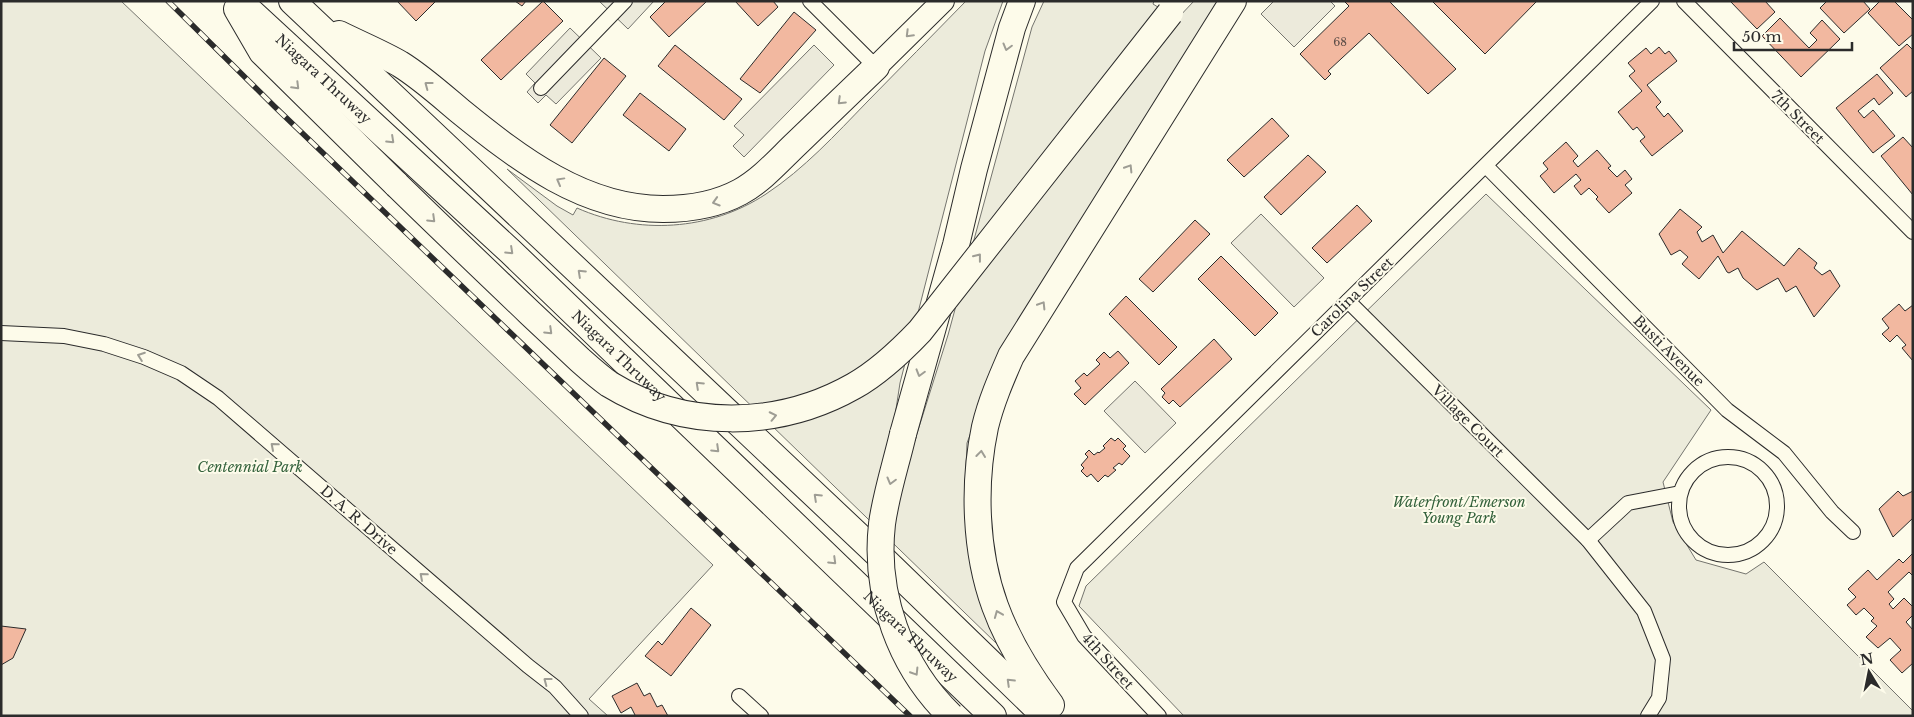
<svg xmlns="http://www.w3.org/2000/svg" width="1914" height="717" font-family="'Libre Baskerville',serif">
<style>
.green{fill:#ecebdb;stroke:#74746e}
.parking{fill:#eceadb;stroke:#74746e}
.building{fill:#f2b8a0;stroke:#2b2b2b}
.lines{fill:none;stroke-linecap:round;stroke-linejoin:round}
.street-casing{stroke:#2b2b2b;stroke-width:16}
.primary-casing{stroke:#2b2b2b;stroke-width:24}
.highway-casing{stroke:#2b2b2b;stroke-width:28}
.street{stroke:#fdfbea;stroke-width:14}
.primary{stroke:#fdfbea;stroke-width:22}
.highway{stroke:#fdfbea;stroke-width:26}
.rail-casing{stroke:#2b2b2b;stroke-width:5.5}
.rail{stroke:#fdfbea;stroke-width:4;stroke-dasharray:11;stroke-linecap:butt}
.highway-bridge-casing{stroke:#2b2b2b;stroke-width:28;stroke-linecap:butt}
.highway-bridge{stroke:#fdfbea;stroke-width:26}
.oneway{stroke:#9e9d94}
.labels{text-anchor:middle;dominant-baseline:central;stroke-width:4;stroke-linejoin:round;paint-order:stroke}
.number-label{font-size:11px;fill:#5d4e48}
.street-label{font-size:14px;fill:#2b2b2b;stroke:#fdfbea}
.park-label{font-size:14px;font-style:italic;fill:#34623c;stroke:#fdfbea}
</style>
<rect width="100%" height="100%" fill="#fdfbea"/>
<g class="green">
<polygon points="1,1 121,1 713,565 589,699 608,716 1,716"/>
<path d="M966,1H1003L985,51L900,383L892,435L914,443L948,335L1032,27L1044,1H1154L1153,4L1177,19L1194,1H1221L994,371L967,443L965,493L971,565L997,644L507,169L557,206L573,215L577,208C638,235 710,231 766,194C804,169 836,134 867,102C900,68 933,35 966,1Z"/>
<polygon points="1486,194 1711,410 1663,482 1673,522 1696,560 1746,574 1764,562 1913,711 1913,716 1184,716 1079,606 1086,586"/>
</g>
<g class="parking">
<polygon points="599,1 654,1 628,29"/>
<polygon points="1274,1 1330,1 1335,6 1294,47 1261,14"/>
<polygon points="570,28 601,58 556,104 546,95 538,103 527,92 535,83 526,74"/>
<polygon points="814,45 834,65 744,157 733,146 744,135 734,126"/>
<polygon points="1261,214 1324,278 1294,307 1231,243"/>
<polygon points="1135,381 1176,423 1145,453 1104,411"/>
</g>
<g class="building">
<polygon points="397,1 436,1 416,21"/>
<polygon points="515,1 526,1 522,6"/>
<polygon points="543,1 563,21 501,80 481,60"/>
<polygon points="666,1 707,1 669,37 650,17"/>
<polygon points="735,1 773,1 778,7 758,26"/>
<polygon points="1344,1 1389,1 1456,69 1428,94 1369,33 1328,71 1331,74 1325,80 1300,54 1349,6"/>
<polygon points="1432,1 1537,1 1485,54"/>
<polygon points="1730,1 1765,1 1775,12 1757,29"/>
<polygon points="1827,1 1863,1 1870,9 1844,33 1820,8"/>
<polygon points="1880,1 1894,1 1913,20 1913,34 1899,46 1868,13"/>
<polygon points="794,12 816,30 760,93 740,79"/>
<polygon points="1780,18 1809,48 1817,40 1810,33 1822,20 1840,39 1801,77 1762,36"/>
<polygon points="1907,44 1913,50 1913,91 1906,97 1880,68"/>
<polygon points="675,45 742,99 724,120 658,66"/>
<polygon points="1659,47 1665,54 1669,51 1677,61 1647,85 1661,102 1656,107 1664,117 1668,113 1683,131 1652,156 1640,141 1645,137 1637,127 1633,130 1618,112 1642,91 1629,76 1635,71 1628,63 1646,48 1651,54"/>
<polygon points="604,58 626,76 572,143 550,125"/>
<polygon points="1877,74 1893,93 1879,105 1874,98 1858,111 1864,118 1873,110 1895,136 1873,153 1836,108"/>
<polygon points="640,93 686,129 669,151 623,115"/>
<polygon points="1272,118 1289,136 1244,177 1227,160"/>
<polygon points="1903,137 1913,148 1913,195 1881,156"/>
<polygon points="1566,142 1578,156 1573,161 1578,167 1597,150 1611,166 1608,168 1617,177 1625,170 1632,179 1625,185 1632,193 1609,213 1596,199 1598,197 1589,188 1581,195 1574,186 1581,180 1576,174 1554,193 1540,176 1548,169 1543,163"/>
<polygon points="1308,155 1326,172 1281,215 1264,197"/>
<polygon points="1357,205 1372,221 1327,263 1312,248"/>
<polygon points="1680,209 1702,227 1697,232 1702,242 1713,235 1723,253 1742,231 1784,266 1799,248 1817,263 1814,268 1822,275 1830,270 1840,286 1814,317 1796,286 1786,292 1778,278 1757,290 1743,278 1738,268 1729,273 1727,272 1718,256 1699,279 1682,264 1688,257 1680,250 1671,255 1659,234"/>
<polygon points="1195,220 1210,234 1153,292 1139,279"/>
<polygon points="1221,256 1278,313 1255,336 1198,279"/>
<polygon points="1126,296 1177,347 1159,365 1109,314"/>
<polygon points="1899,304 1905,311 1913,305 1913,361 1902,348 1906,345 1897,335 1890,342 1882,334 1889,328 1882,319"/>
<polygon points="1214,339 1232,359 1180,407 1173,400 1169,404 1162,397 1165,393 1161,389"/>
<polygon points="1118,351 1129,363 1085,405 1074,394 1081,388 1075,381 1084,373 1087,376 1100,364 1096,360 1104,352 1110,358"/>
<polygon points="1111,438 1115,441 1118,438 1126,446 1123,449 1130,456 1122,465 1119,463 1113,468 1116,470 1108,477 1105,475 1098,482 1091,474 1087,477 1081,471 1084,468 1081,465 1088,457 1085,454 1089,450 1094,455 1098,452 1099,453 1105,448 1103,446"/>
<polygon points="1898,491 1903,496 1913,491 1913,518 1893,537 1879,509"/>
<polygon points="1913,553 1913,576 1909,572 1888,592 1894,599 1889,604 1893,609 1904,598 1913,607 1913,615 1906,622 1913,630 1913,663 1902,673 1890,660 1901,650 1890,638 1878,648 1866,637 1877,626 1871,621 1874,618 1864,608 1856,615 1847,605 1856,597 1848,589 1868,570 1877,580 1899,559 1903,563"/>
<polygon points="691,608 711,625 671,676 645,656 658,641 662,645"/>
<polygon points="1,626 26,629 13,658 1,665"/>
<polygon points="637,683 644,696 650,693 657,707 662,705 668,716 634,716 635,715 631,707 621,713 612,696"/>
</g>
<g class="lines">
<defs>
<g id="street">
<polyline points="810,1 876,67"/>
<polyline points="1684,1 1913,232"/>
<polyline points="541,88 625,1"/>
<polyline points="1486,166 1727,410 1784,453 1832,512 1853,532"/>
<polyline points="1348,301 1588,540 1644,611 1663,659 1659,698 1648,716"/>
<polyline points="1,333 64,336 104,344 144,357 181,373 218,398 528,666 555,687 581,716"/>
<circle cx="1728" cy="506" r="49"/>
<polyline points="1588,540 1628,503 1680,493"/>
<polyline points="739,696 761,716"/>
<polyline points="1159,716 1084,636 1064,602 1077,568 1652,1"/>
</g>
<polyline id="primary" points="876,67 943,1"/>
<g id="highway">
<path id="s1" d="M239,1L511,252L993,716"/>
<polyline points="292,1 886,562 1045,716"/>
<polyline points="237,9 262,52 397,185"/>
<path d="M339,34C359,44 381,53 400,64C421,77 441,95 460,111C519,159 584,209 663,209C690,209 716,205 740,192C762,180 779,160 797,143C824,117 850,92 876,67"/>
<polyline points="903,434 956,245 974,169 1012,28 1022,1"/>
<path d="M1051,705C1028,674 1008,642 995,606C975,551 973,484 985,427C991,402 1001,379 1011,356L1233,1"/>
</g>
</defs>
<use href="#street" class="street-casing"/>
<use href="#primary" class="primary-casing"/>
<use href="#highway" class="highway-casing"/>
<use href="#street" class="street"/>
<use href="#primary" class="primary"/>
<use href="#highway" class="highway"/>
<defs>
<polyline id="rail" points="168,1 274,106 910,716"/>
</defs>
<use href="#rail" class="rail-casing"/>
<use href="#rail" class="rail"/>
<defs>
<g id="highway-bridge">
<path d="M397,185C441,228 486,271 530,313C547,329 563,344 580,360C589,368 599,377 609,384C684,430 778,429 854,386C879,372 900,352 920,331L1170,13"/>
<path d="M903,434C896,464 886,494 882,524C874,594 900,667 951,716"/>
</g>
</defs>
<use href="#highway-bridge" class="highway-bridge-casing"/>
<use href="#highway-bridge" class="highway-bridge"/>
</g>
<defs><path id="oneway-chevron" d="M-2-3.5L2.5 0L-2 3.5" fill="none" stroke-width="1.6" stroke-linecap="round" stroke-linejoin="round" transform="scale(1.25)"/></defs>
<g class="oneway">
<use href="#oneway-chevron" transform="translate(909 34) rotate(135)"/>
<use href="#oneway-chevron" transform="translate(1007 47) rotate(105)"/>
<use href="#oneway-chevron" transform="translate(428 85) rotate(-143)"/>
<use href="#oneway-chevron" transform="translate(296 86) rotate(45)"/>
<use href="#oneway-chevron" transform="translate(841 101) rotate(136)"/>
<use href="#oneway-chevron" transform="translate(391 140) rotate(43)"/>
<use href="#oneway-chevron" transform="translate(1129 168) rotate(-58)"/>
<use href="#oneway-chevron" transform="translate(560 181) rotate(-151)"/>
<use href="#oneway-chevron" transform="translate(716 202) rotate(163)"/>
<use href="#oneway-chevron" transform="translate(432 219) rotate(44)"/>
<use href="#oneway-chevron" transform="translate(510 251) rotate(43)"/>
<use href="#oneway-chevron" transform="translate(978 257) rotate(-52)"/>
<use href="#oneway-chevron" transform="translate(581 273) rotate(-137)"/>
<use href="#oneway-chevron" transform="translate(1042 305) rotate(-58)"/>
<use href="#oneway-chevron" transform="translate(549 331) rotate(44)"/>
<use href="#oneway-chevron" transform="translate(141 356) rotate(-160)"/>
<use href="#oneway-chevron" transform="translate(920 373) rotate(106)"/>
<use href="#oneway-chevron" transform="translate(699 385) rotate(-137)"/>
<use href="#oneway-chevron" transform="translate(773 416) rotate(-12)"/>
<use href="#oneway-chevron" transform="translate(274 446) rotate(-139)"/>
<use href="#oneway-chevron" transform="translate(716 449) rotate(44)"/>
<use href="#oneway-chevron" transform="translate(981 454) rotate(-83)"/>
<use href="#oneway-chevron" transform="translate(891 481) rotate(105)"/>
<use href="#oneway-chevron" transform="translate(817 497) rotate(-137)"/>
<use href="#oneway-chevron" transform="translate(833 561) rotate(44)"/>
<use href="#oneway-chevron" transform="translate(423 576) rotate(-139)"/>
<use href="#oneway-chevron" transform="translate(998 614) rotate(-112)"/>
<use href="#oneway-chevron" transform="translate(915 672) rotate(58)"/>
<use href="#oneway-chevron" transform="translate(547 681) rotate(-143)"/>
<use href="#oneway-chevron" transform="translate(1010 682) rotate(-136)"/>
</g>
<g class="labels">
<g class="number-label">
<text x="1340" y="42">68</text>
</g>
<g class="street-label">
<text stroke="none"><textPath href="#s1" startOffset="115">Niagara Thruway</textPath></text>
<text transform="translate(1798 117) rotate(45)">7th Street</text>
<text transform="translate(1352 297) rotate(-44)">Carolina Street</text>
<text transform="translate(1669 351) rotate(45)">Busti Avenue</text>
<text stroke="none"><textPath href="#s1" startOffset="520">Niagara Thruway</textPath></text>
<text transform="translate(1468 421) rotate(45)">Village Court</text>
<text transform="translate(359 520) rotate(41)">D. A. R. Drive</text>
<text stroke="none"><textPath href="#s1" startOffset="925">Niagara Thruway</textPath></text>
<text transform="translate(1108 661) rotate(48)">4th Street</text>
</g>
<g class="park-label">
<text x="250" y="467">Centennial Park</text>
<text x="1459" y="502">Waterfront/Emerson<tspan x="1459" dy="16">Young Park</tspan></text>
</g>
</g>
<rect width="1914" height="717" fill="none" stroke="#2b2b2b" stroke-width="5"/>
<g transform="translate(1869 672) rotate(350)" stroke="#fdfbea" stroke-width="4" paint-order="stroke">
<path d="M0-4L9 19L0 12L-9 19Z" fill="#2b2b2b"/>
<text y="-8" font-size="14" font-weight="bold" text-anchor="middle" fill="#2b2b2b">N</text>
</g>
<path d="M1734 42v8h118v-8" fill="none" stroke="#2b2b2b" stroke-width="2.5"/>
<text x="1742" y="42" font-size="15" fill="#2b2b2b" stroke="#fdfbea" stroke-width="4" paint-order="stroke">50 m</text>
</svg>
